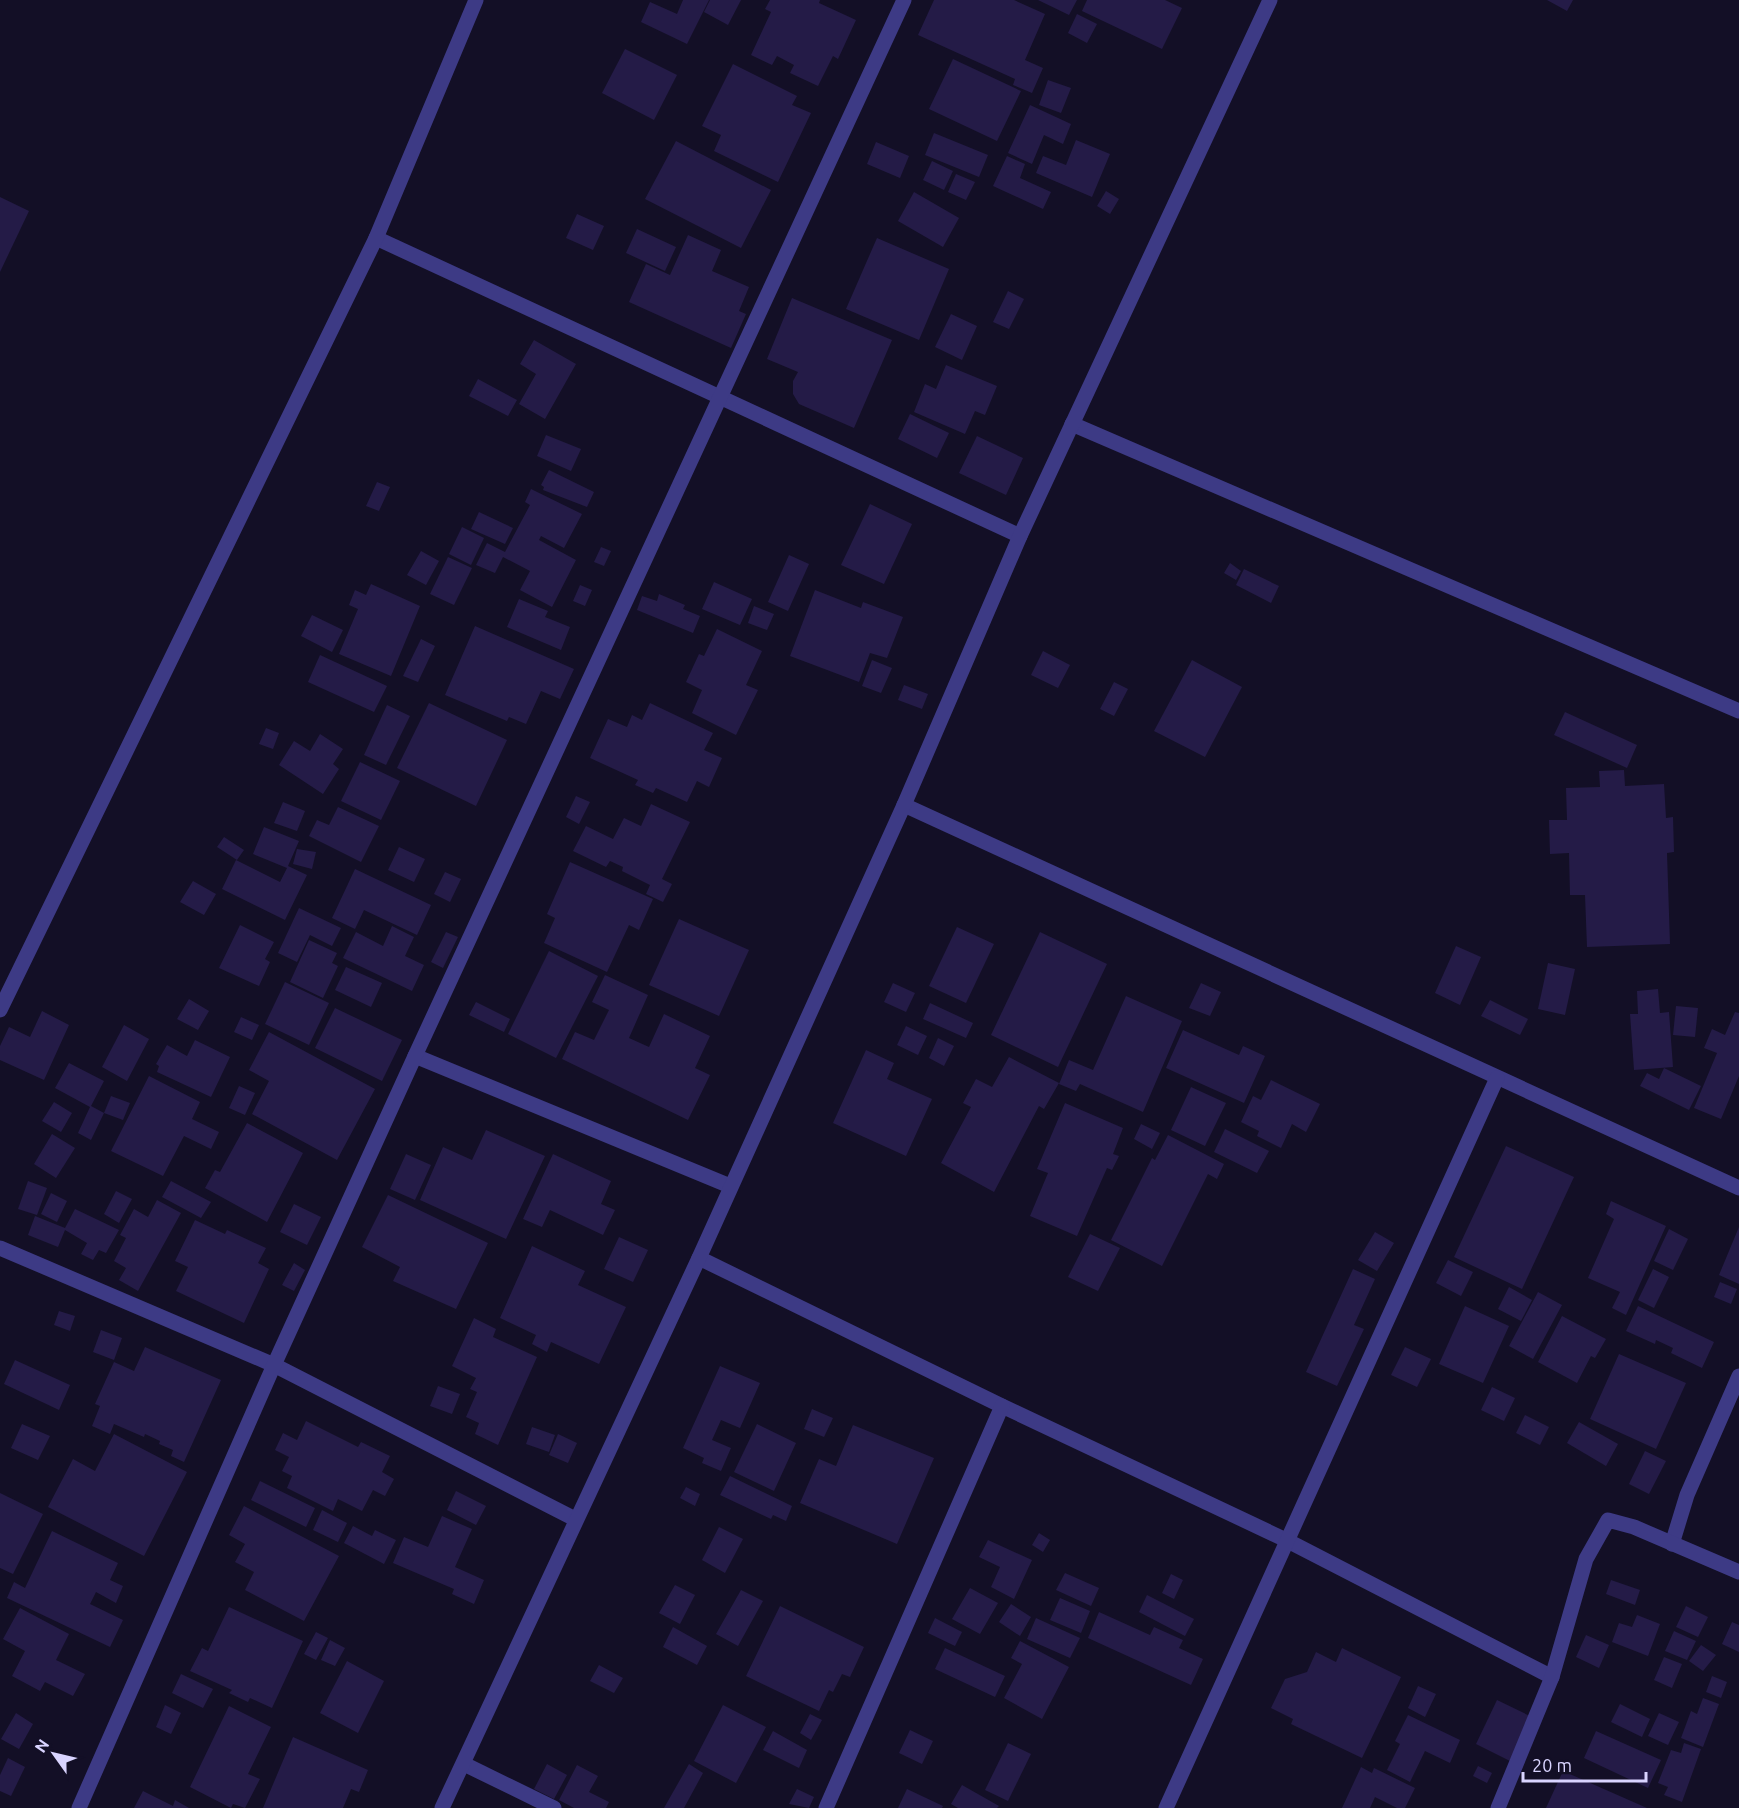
<svg xmlns="http://www.w3.org/2000/svg" width="1739" height="1808" font-family="Ubuntu,sans-serif">
<style>
.building{fill:#241b47}
.lines{fill:none;stroke-linecap:round;stroke-linejoin:round}
.minor{stroke:#3d3a85;stroke-width:15}
.tertiary{stroke:#3d3a85;stroke-width:15}
</style>
<rect width="100%" height="100%" fill="#130f26"/>
<g class="building">
<polygon points="683,0 709,0 687,44 641,22 650,2 677,14"/>
<polygon points="710,0 741,0 728,25 704,12"/>
<polygon points="770,0 820,0 819,3 856,20 838,59 833,56 818,86 790,73 794,65 777,56 772,65 751,55 771,12 765,9"/>
<polygon points="934,0 1014,0 1045,14 1025,60 1043,68 1032,93 1013,85 1015,79 918,35"/>
<polygon points="1038,0 1077,0 1069,15"/>
<polygon points="1087,0 1165,0 1182,8 1162,49 1082,11"/>
<polygon points="1547,0 1573,0 1567,11"/>
<polygon points="1077,14 1097,24 1087,43 1068,33"/>
<polygon points="625,49 677,75 654,120 602,93"/>
<polygon points="953,59 1021,91 997,141 929,109"/>
<polygon points="733,64 797,96 792,105 811,113 778,182 714,151 721,135 702,126"/>
<polygon points="1048,80 1071,88 1061,113 1039,105"/>
<polygon points="1030,105 1071,124 1063,144 1044,135 1032,164 1008,153"/>
<polygon points="934,133 988,155 979,177 925,155"/>
<polygon points="1076,140 1110,154 1092,197 1036,173 1043,156 1066,165"/>
<polygon points="676,141 771,190 741,248 645,199"/>
<polygon points="876,142 909,156 900,178 867,164"/>
<polygon points="1007,156 1025,164 1020,178 1051,192 1043,209 993,186"/>
<polygon points="932,161 953,171 944,190 923,180"/>
<polygon points="956,174 975,182 966,200 948,192"/>
<polygon points="1106,191 1119,199 1110,214 1097,206"/>
<polygon points="914,192 959,218 943,247 898,221"/>
<polygon points="0,197 29,211 0,272"/>
<polygon points="577,214 604,226 593,250 566,238"/>
<polygon points="637,229 676,247 665,271 626,253"/>
<polygon points="688,235 721,250 712,271 749,287 739,311 746,314 731,348 629,302 646,264 670,275"/>
<polygon points="877,238 949,269 919,340 846,309"/>
<polygon points="1008,291 1024,299 1009,329 993,322"/>
<polygon points="792,298 892,340 854,428 799,404 793,394 793,381 798,372 767,359"/>
<polygon points="951,314 977,326 962,360 935,347"/>
<polygon points="534,340 576,364 545,419 519,404 536,374 520,364"/>
<polygon points="946,365 997,386 985,415 975,411 965,434 914,412 925,384 936,389"/>
<polygon points="478,379 517,400 508,416 469,396"/>
<polygon points="910,414 949,433 937,458 898,439"/>
<polygon points="546,435 581,449 571,471 537,456"/>
<polygon points="977,436 1023,458 1006,495 959,473"/>
<polygon points="549,470 594,492 587,507 543,490 544,487 541,485"/>
<polygon points="377,482 390,487 379,511 366,506"/>
<polygon points="531,489 582,514 564,548 541,536 539,540 576,560 552,607 520,590 530,571 503,557 495,573 476,565 487,543 505,552 530,505 525,502"/>
<polygon points="870,504 912,524 884,584 841,565"/>
<polygon points="479,512 513,528 505,544 471,529"/>
<polygon points="462,527 484,538 471,565 449,554"/>
<polygon points="601,547 611,551 604,566 594,562"/>
<polygon points="421,551 439,561 426,585 407,575"/>
<polygon points="789,555 809,564 788,611 768,602"/>
<polygon points="448,557 472,568 454,605 430,594"/>
<polygon points="1230,563 1241,571 1236,580 1224,573"/>
<polygon points="1244,569 1279,586 1271,603 1236,585"/>
<polygon points="714,582 752,599 740,625 702,609"/>
<polygon points="371,584 420,606 391,676 339,654 358,609 349,605 355,590 366,595"/>
<polygon points="580,585 592,590 585,606 573,601"/>
<polygon points="815,590 861,608 863,602 903,617 887,658 870,653 859,682 790,656"/>
<polygon points="659,594 685,605 683,609 700,616 693,633 637,610 642,596 657,601"/>
<polygon points="519,599 548,611 545,617 570,627 561,650 507,627"/>
<polygon points="754,606 774,614 767,630 748,623"/>
<polygon points="312,615 343,630 332,652 301,636"/>
<polygon points="475,626 574,669 560,699 541,691 526,724 509,717 507,721 445,695"/>
<polygon points="717,629 762,651 746,685 758,690 736,735 692,713 702,690 686,682 699,654 704,656"/>
<polygon points="421,639 435,646 418,682 403,676"/>
<polygon points="1043,651 1070,665 1058,688 1031,675"/>
<polygon points="320,655 387,686 374,712 308,682"/>
<polygon points="872,660 892,668 881,693 862,686"/>
<polygon points="1192,660 1242,687 1205,757 1154,731"/>
<polygon points="1114,682 1128,689 1114,716 1100,709"/>
<polygon points="904,685 928,694 922,709 898,700"/>
<polygon points="429,703 507,740 476,806 397,768"/>
<polygon points="650,703 713,733 704,750 722,758 709,787 697,781 687,802 656,788 653,793 635,785 638,780 590,758 608,719 627,727 632,715 642,720"/>
<polygon points="387,705 410,716 386,765 364,755"/>
<polygon points="1565,712 1637,745 1627,768 1554,735"/>
<polygon points="266,728 279,733 273,749 259,744"/>
<polygon points="320,734 343,749 333,764 339,769 323,794 279,765 294,741 310,751"/>
<polygon points="360,762 400,781 381,820 341,801"/>
<polygon points="1624,770 1625,786 1664,784 1666,818 1673,817 1674,852 1667,853 1670,944 1587,947 1585,895 1570,895 1569,853 1550,854 1549,820 1567,820 1566,788 1600,787 1599,771"/>
<polygon points="576,796 590,802 579,824 566,817"/>
<polygon points="283,802 305,811 297,831 274,823"/>
<polygon points="651,804 690,822 662,879 672,884 663,902 646,894 650,885 622,871 623,867 610,861 606,867 573,851 586,826 613,839 624,818 641,826"/>
<polygon points="338,807 379,826 361,862 309,836 317,820 329,825"/>
<polygon points="264,827 299,841 288,866 307,875 285,920 222,889 236,860 280,882 287,868 253,854"/>
<polygon points="224,837 244,850 237,860 217,847"/>
<polygon points="399,847 425,859 414,882 388,870"/>
<polygon points="297,849 316,852 312,869 293,864"/>
<polygon points="570,862 653,899 639,930 629,925 607,972 544,943 555,918 547,914"/>
<polygon points="355,869 431,905 417,935 364,910 355,929 332,918"/>
<polygon points="445,872 461,879 450,902 434,894"/>
<polygon points="193,881 216,894 204,915 180,902"/>
<polygon points="299,908 341,928 332,946 310,935 297,962 278,953"/>
<polygon points="679,919 749,950 719,1016 649,985"/>
<polygon points="240,925 274,942 265,959 270,962 259,986 219,968"/>
<polygon points="392,926 414,937 405,956 424,965 412,991 343,958 356,932 383,946"/>
<polygon points="957,927 994,944 966,1003 929,986"/>
<polygon points="446,932 458,937 443,968 431,962"/>
<polygon points="1040,932 1107,964 1058,1067 991,1035"/>
<polygon points="309,940 337,953 332,963 338,966 323,998 290,982"/>
<polygon points="1456,946 1481,957 1460,1005 1435,993"/>
<polygon points="549,951 598,976 556,1058 508,1034"/>
<polygon points="1548,963 1575,969 1565,1015 1538,1009"/>
<polygon points="346,967 382,983 371,1007 335,990"/>
<polygon points="605,975 648,995 629,1038 649,1047 664,1014 710,1036 695,1068 710,1075 688,1120 562,1059 575,1032 594,1040 609,1010 592,1002"/>
<polygon points="285,982 329,1003 309,1045 265,1024"/>
<polygon points="893,983 915,993 906,1012 884,1002"/>
<polygon points="1201,983 1221,992 1210,1016 1189,1008"/>
<polygon points="1658,989 1660,1013 1669,1012 1673,1067 1634,1070 1630,1014 1638,1014 1637,991"/>
<polygon points="1126,996 1182,1021 1143,1112 1080,1084 1076,1091 1059,1084 1069,1060 1093,1070"/>
<polygon points="189,999 209,1011 198,1030 177,1019"/>
<polygon points="1490,1000 1528,1019 1520,1035 1481,1016"/>
<polygon points="476,1002 510,1019 504,1032 469,1015"/>
<polygon points="930,1003 973,1023 966,1038 923,1019"/>
<polygon points="1676,1006 1698,1008 1695,1037 1673,1035"/>
<polygon points="335,1008 402,1040 382,1081 315,1048"/>
<polygon points="42,1011 69,1025 44,1080 0,1060 0,1046 9,1027 30,1037"/>
<polygon points="1735,1012 1739,1013 1739,1076 1721,1119 1694,1108 1717,1053 1704,1048 1712,1029 1725,1035"/>
<polygon points="241,1017 259,1025 252,1040 234,1032"/>
<polygon points="124,1025 149,1039 127,1081 102,1067"/>
<polygon points="906,1026 927,1036 918,1055 897,1045"/>
<polygon points="1183,1030 1239,1055 1243,1046 1265,1056 1244,1103 1166,1068"/>
<polygon points="269,1032 375,1089 337,1160 252,1114 269,1081 249,1070"/>
<polygon points="938,1038 954,1046 944,1066 929,1058"/>
<polygon points="195,1040 230,1057 211,1097 157,1072 159,1066 156,1064 167,1045 187,1056"/>
<polygon points="866,1050 894,1063 887,1079 932,1099 906,1156 833,1123"/>
<polygon points="1009,1057 1059,1083 1044,1109 1039,1106 994,1192 941,1163 971,1107 963,1103 976,1079 992,1087"/>
<polygon points="69,1063 104,1081 91,1106 104,1113 91,1140 78,1133 90,1107 55,1088"/>
<polygon points="1664,1068 1701,1086 1689,1110 1640,1086 1647,1073 1659,1079"/>
<polygon points="149,1076 200,1102 192,1119 219,1132 211,1149 184,1136 163,1176 111,1151"/>
<polygon points="1271,1080 1320,1104 1306,1132 1292,1124 1281,1148 1257,1136 1259,1131 1241,1122 1253,1096 1261,1100"/>
<polygon points="239,1086 255,1093 245,1115 229,1108"/>
<polygon points="1191,1087 1226,1103 1205,1146 1171,1130"/>
<polygon points="111,1096 130,1103 123,1120 104,1113"/>
<polygon points="54,1102 72,1113 61,1132 42,1121"/>
<polygon points="1065,1103 1123,1128 1113,1154 1119,1156 1112,1170 1107,1168 1077,1236 1030,1216 1048,1173 1037,1169"/>
<polygon points="247,1123 303,1153 267,1222 205,1188 215,1170 220,1172"/>
<polygon points="1141,1124 1160,1133 1152,1149 1134,1139"/>
<polygon points="1225,1129 1269,1151 1257,1173 1214,1152"/>
<polygon points="486,1130 545,1156 506,1239 420,1200 443,1147 472,1160"/>
<polygon points="52,1134 75,1148 56,1178 34,1164"/>
<polygon points="1168,1135 1224,1164 1217,1179 1208,1174 1162,1266 1111,1240 1152,1158 1155,1160"/>
<polygon points="1506,1146 1574,1177 1522,1289 1454,1257"/>
<polygon points="406,1154 431,1165 415,1200 390,1189"/>
<polygon points="553,1154 611,1181 601,1204 615,1210 603,1235 550,1210 542,1227 523,1219"/>
<polygon points="28,1181 47,1188 37,1215 18,1209"/>
<polygon points="171,1181 211,1202 201,1218 162,1197"/>
<polygon points="116,1191 132,1199 119,1223 104,1214"/>
<polygon points="51,1193 67,1201 57,1222 41,1214"/>
<polygon points="388,1195 488,1243 456,1309 393,1281 400,1267 362,1247"/>
<polygon points="157,1200 181,1213 138,1291 119,1280 126,1268 114,1261 126,1238 120,1235 134,1209 148,1217"/>
<polygon points="1611,1201 1666,1226 1626,1315 1612,1308 1620,1292 1588,1278 1614,1219 1606,1214"/>
<polygon points="294,1204 321,1217 307,1245 280,1232"/>
<polygon points="75,1209 119,1230 106,1253 99,1250 93,1260 81,1254 87,1243 65,1230 58,1247 28,1235 35,1216 65,1228"/>
<polygon points="195,1220 225,1234 227,1230 266,1248 258,1263 269,1269 244,1323 176,1291 188,1267 175,1261"/>
<polygon points="1739,1227 1739,1284 1719,1275"/>
<polygon points="1669,1229 1688,1239 1673,1270 1654,1261"/>
<polygon points="1375,1232 1394,1243 1377,1271 1358,1260"/>
<polygon points="1090,1234 1120,1248 1098,1291 1068,1277"/>
<polygon points="619,1237 648,1250 633,1282 604,1269"/>
<polygon points="532,1246 585,1271 578,1285 626,1307 599,1364 551,1342 547,1352 532,1344 536,1335 500,1318"/>
<polygon points="1448,1260 1473,1272 1461,1296 1436,1283"/>
<polygon points="294,1263 305,1270 294,1291 282,1285"/>
<polygon points="1353,1269 1375,1279 1354,1325 1364,1329 1337,1386 1306,1372"/>
<polygon points="1653,1269 1669,1277 1654,1308 1638,1300"/>
<polygon points="1720,1282 1737,1289 1731,1304 1714,1297"/>
<polygon points="1509,1287 1532,1300 1521,1321 1498,1309"/>
<polygon points="1538,1292 1562,1305 1533,1359 1509,1346"/>
<polygon points="1465,1306 1509,1326 1483,1383 1439,1364"/>
<polygon points="1638,1306 1714,1342 1702,1368 1671,1353 1673,1348 1656,1340 1655,1344 1626,1331"/>
<polygon points="59,1311 75,1316 70,1331 54,1325"/>
<polygon points="1562,1316 1606,1339 1595,1358 1591,1356 1577,1383 1538,1362"/>
<polygon points="474,1318 496,1329 493,1337 537,1357 498,1445 475,1434 479,1423 466,1417 477,1392 470,1389 476,1378 452,1366"/>
<polygon points="101,1330 122,1338 114,1360 93,1352"/>
<polygon points="145,1347 221,1380 184,1462 171,1456 173,1450 159,1444 160,1441 145,1434 144,1437 114,1424 110,1434 92,1426 100,1406 95,1404 114,1362 134,1371"/>
<polygon points="1405,1347 1431,1359 1417,1387 1391,1375"/>
<polygon points="1619,1354 1686,1383 1656,1449 1590,1419"/>
<polygon points="15,1360 70,1385 59,1410 4,1384"/>
<polygon points="720,1366 760,1383 740,1428 721,1420 712,1440 731,1448 721,1471 702,1463 704,1458 683,1448"/>
<polygon points="438,1386 460,1394 452,1414 430,1406"/>
<polygon points="1492,1387 1515,1398 1504,1421 1481,1410"/>
<polygon points="812,1409 833,1418 824,1437 804,1429"/>
<polygon points="1525,1415 1549,1427 1540,1445 1516,1433"/>
<polygon points="306,1421 358,1447 361,1442 390,1456 382,1472 394,1479 385,1496 373,1490 362,1511 338,1499 333,1511 287,1488 292,1476 282,1471 289,1457 275,1450 283,1433 297,1440"/>
<polygon points="1579,1422 1618,1444 1606,1466 1567,1443"/>
<polygon points="22,1424 50,1436 38,1460 11,1448"/>
<polygon points="757,1424 796,1443 774,1491 734,1472"/>
<polygon points="853,1425 934,1458 897,1544 800,1503 819,1459 836,1466"/>
<polygon points="532,1427 555,1435 549,1452 526,1444"/>
<polygon points="114,1434 187,1472 144,1556 48,1507 73,1459 95,1471"/>
<polygon points="558,1434 577,1443 568,1463 549,1455"/>
<polygon points="1645,1451 1666,1461 1649,1494 1629,1484"/>
<polygon points="730,1476 792,1506 786,1521 773,1515 771,1519 720,1495"/>
<polygon points="260,1481 315,1508 306,1527 251,1500"/>
<polygon points="686,1487 700,1494 695,1506 680,1498"/>
<polygon points="456,1491 486,1506 476,1525 447,1510"/>
<polygon points="0,1493 43,1514 13,1574 0,1568"/>
<polygon points="244,1506 339,1556 304,1621 245,1590 254,1572 235,1562 245,1544 229,1535"/>
<polygon points="322,1510 347,1523 338,1542 313,1530"/>
<polygon points="442,1516 472,1529 455,1567 484,1580 474,1604 452,1594 454,1589 393,1563 404,1537 428,1547"/>
<polygon points="353,1526 372,1536 375,1530 396,1540 384,1564 344,1543"/>
<polygon points="719,1527 743,1539 725,1573 702,1560"/>
<polygon points="52,1531 118,1563 110,1580 123,1586 116,1603 96,1592 90,1604 123,1620 110,1647 7,1598 14,1582 25,1588"/>
<polygon points="1039,1533 1050,1540 1043,1552 1032,1545"/>
<polygon points="988,1540 1032,1560 1014,1599 991,1587 1000,1567 979,1557"/>
<polygon points="1065,1573 1099,1588 1091,1606 1056,1590"/>
<polygon points="1171,1574 1183,1580 1174,1599 1162,1593"/>
<polygon points="1611,1580 1640,1590 1635,1605 1606,1594"/>
<polygon points="675,1585 695,1595 680,1624 659,1613"/>
<polygon points="970,1588 998,1603 980,1634 952,1619"/>
<polygon points="741,1590 763,1601 738,1646 716,1634"/>
<polygon points="1147,1595 1194,1619 1185,1636 1139,1612"/>
<polygon points="1060,1598 1090,1611 1081,1633 1050,1620"/>
<polygon points="1011,1604 1031,1617 1020,1636 999,1622"/>
<polygon points="780,1606 864,1647 850,1677 842,1674 833,1692 829,1690 819,1711 746,1676"/>
<polygon points="1686,1606 1708,1617 1698,1637 1676,1627"/>
<polygon points="229,1607 303,1641 272,1708 250,1698 248,1702 229,1693 232,1690 190,1671 202,1648 208,1651"/>
<polygon points="20,1608 69,1634 56,1660 85,1674 73,1696 45,1682 40,1691 12,1676 25,1651 3,1639"/>
<polygon points="1099,1612 1150,1635 1154,1627 1183,1640 1179,1648 1203,1659 1191,1685 1088,1638"/>
<polygon points="1637,1615 1660,1624 1648,1656 1612,1642 1619,1623 1632,1627"/>
<polygon points="935,1618 962,1632 955,1646 928,1633"/>
<polygon points="1036,1618 1080,1638 1070,1658 1027,1639"/>
<polygon points="1732,1622 1739,1625 1739,1652 1722,1644"/>
<polygon points="673,1627 707,1646 697,1665 663,1647"/>
<polygon points="1674,1631 1696,1641 1687,1660 1665,1651"/>
<polygon points="316,1632 328,1638 316,1660 304,1654"/>
<polygon points="1586,1635 1609,1645 1599,1668 1576,1657"/>
<polygon points="330,1640 345,1648 335,1666 321,1660"/>
<polygon points="1020,1641 1069,1667 1042,1719 1004,1698 1022,1664 1011,1658"/>
<polygon points="1701,1645 1716,1655 1703,1671 1689,1661"/>
<polygon points="945,1648 1005,1676 995,1697 935,1669"/>
<polygon points="1342,1648 1401,1677 1362,1758 1291,1724 1293,1719 1271,1708 1285,1679 1307,1672 1316,1652 1336,1662"/>
<polygon points="1664,1657 1682,1664 1672,1688 1654,1680"/>
<polygon points="347,1661 384,1681 358,1733 320,1713"/>
<polygon points="599,1665 623,1678 614,1693 590,1681"/>
<polygon points="181,1674 213,1689 203,1708 172,1693"/>
<polygon points="1712,1676 1727,1682 1721,1698 1706,1692"/>
<polygon points="1418,1686 1436,1694 1425,1717 1408,1708"/>
<polygon points="1703,1698 1719,1704 1703,1747 1681,1738 1691,1711 1697,1714"/>
<polygon points="1497,1700 1534,1718 1512,1762 1476,1744"/>
<polygon points="1620,1704 1650,1719 1642,1737 1611,1722"/>
<polygon points="165,1705 181,1713 171,1734 156,1727"/>
<polygon points="723,1705 766,1727 736,1783 694,1761"/>
<polygon points="229,1706 271,1727 248,1774 260,1779 245,1808 233,1804 231,1808 190,1787"/>
<polygon points="16,1713 33,1724 19,1749 1,1739"/>
<polygon points="1659,1713 1679,1722 1668,1745 1648,1736"/>
<polygon points="810,1714 822,1720 811,1740 800,1733"/>
<polygon points="1408,1715 1460,1740 1450,1763 1425,1751 1410,1782 1387,1770 1400,1744 1395,1741"/>
<polygon points="910,1730 933,1741 922,1764 899,1753"/>
<polygon points="773,1731 807,1750 799,1768 763,1750"/>
<polygon points="1596,1731 1661,1760 1648,1788 1584,1758"/>
<polygon points="293,1737 368,1770 359,1792 351,1789 343,1808 263,1808"/>
<polygon points="1008,1743 1031,1754 1008,1801 985,1790"/>
<polygon points="1684,1743 1701,1749 1682,1802 1664,1795 1668,1787 1658,1783 1671,1750 1681,1753"/>
<polygon points="8,1758 25,1767 11,1796 0,1791 0,1775"/>
<polygon points="547,1764 567,1775 554,1799 534,1789"/>
<polygon points="689,1764 703,1773 684,1808 664,1808"/>
<polygon points="577,1765 598,1776 589,1792 609,1802 606,1808 574,1808 559,1800"/>
<polygon points="1478,1766 1492,1773 1487,1783 1473,1776"/>
<polygon points="1361,1767 1372,1773 1374,1768 1415,1788 1405,1808 1397,1808 1375,1797 1370,1808 1342,1808"/>
<polygon points="1563,1771 1647,1808 1546,1808"/>
<polygon points="962,1785 999,1806 997,1808 958,1808 951,1804"/>
<polygon points="797,1789 814,1797 809,1808 789,1804"/>
<polygon points="907,1789 943,1806 942,1808 898,1808"/>
<polygon points="143,1791 173,1806 175,1800 189,1808 134,1808"/>
</g>
<g class="lines">
<g class="minor">
<polyline points="376,238 1020,536"/>
<polyline points="1072,424 1739,711"/>
<polyline points="904,805 1739,1188"/>
<polyline points="415,1056 730,1186"/>
<polyline points="0,1248 274,1365 575,1519"/>
<polyline points="699,1258 1002,1406 1286,1540 1552,1677"/>
<polyline points="1672,1544 1687,1495 1739,1376"/>
<polyline points="464,1764 554,1808"/>
<polyline points="79,1808 274,1365 415,1056 904,0"/>
<polyline points="442,1808 699,1258 904,805 1020,536 1270,0"/>
<polyline points="826,1808 1002,1406"/>
<polyline points="1166,1808 1497,1078"/>
<polyline points="1498,1808 1552,1677 1586,1559 1608,1520 1634,1527 1739,1572"/>
</g>
<polyline class="tertiary" points="0,1010 376,238 476,0"/>
</g>
<g transform="translate(54 1754) rotate(304)" stroke="#130f26" stroke-width="4.5" paint-order="stroke">
<path d="M0-4.5L10 22L0 15L-10 22Z" fill="#d9d4ff"/>
<text y="-9" font-size="16" font-weight="bold" text-anchor="middle" fill="#d9d4ff">N</text>
</g>
<path d="M1523 1772v9h123v-9" fill="none" stroke="#d9d4ff" stroke-width="3"/>
<text x="1532" y="1772" font-size="18" fill="#d9d4ff" stroke="#130f26" stroke-width="4.5" paint-order="stroke">20 m</text>
</svg>
